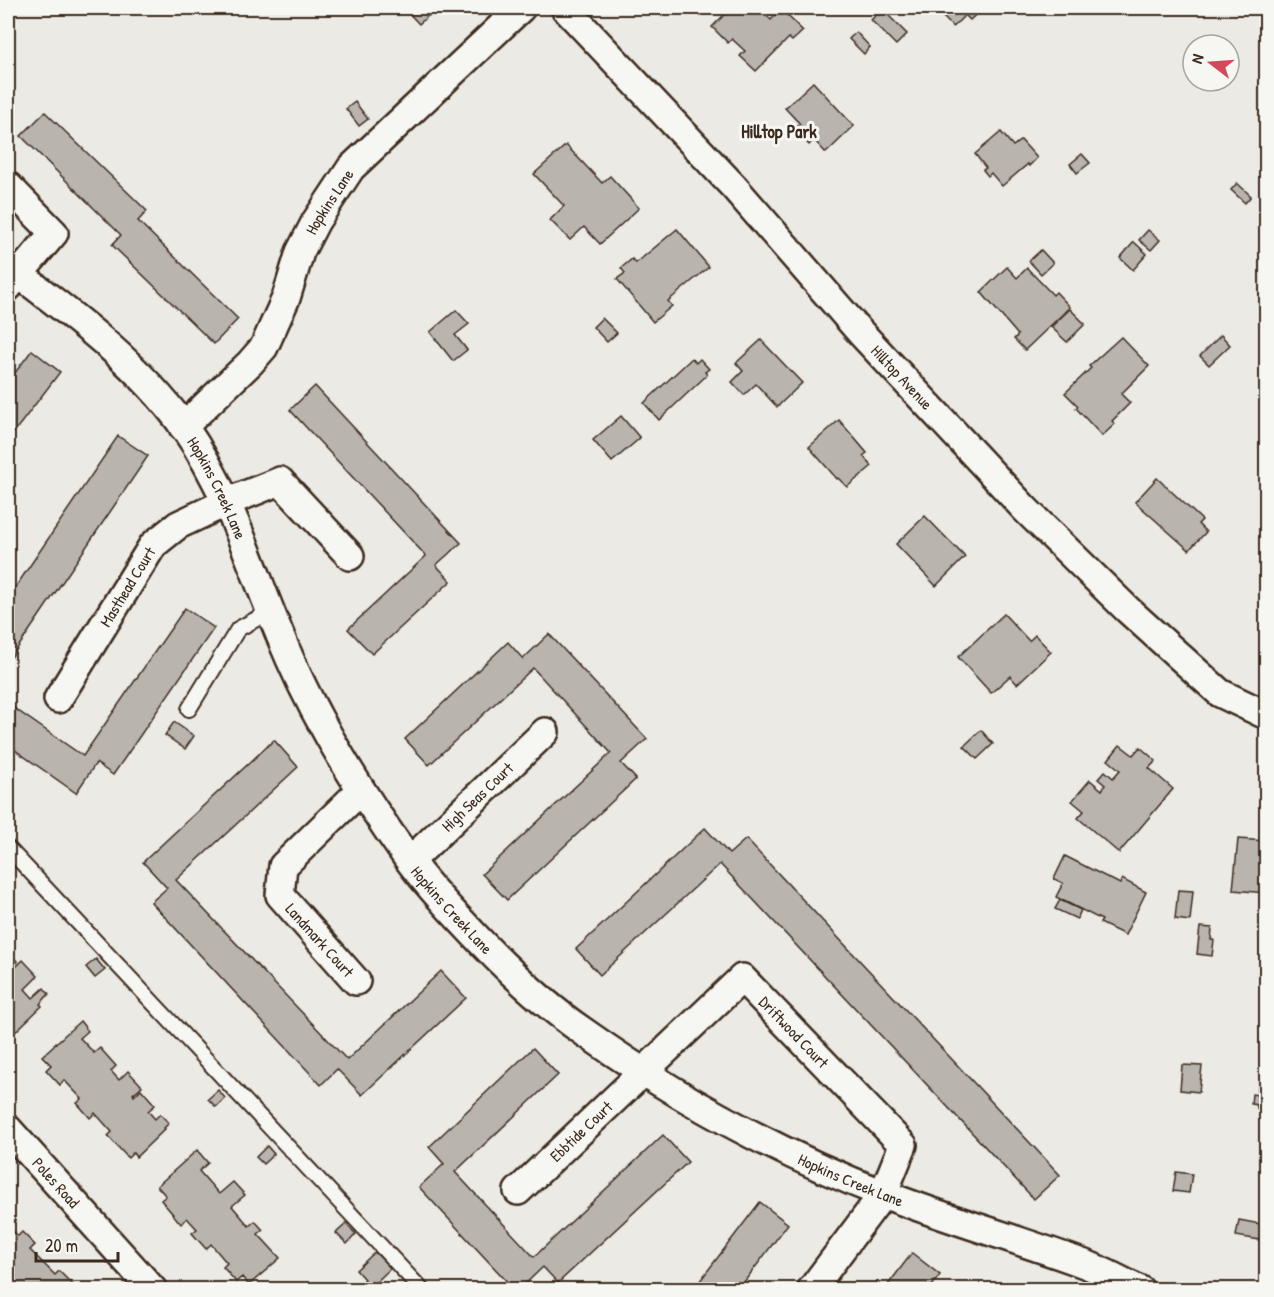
<svg xmlns="http://www.w3.org/2000/svg" width="1274" height="1297" font-family="'Patrick Hand',sans-serif">
<style>
.building{fill:#bab4ae;stroke:#3b2a1e;stroke-width:1.5}
.lines{fill:none;stroke-linecap:round;stroke-linejoin:round}
.service-casing{stroke:#3b2a1e;stroke-width:18}
.minor-casing{stroke:#3b2a1e;stroke-width:32}
.service{stroke:#f6f6f2;stroke-width:14}
.minor{stroke:#f6f6f2;stroke-width:27}
.labels{text-anchor:middle;dominant-baseline:central;stroke-width:6;stroke-linejoin:round;paint-order:stroke}
.street-label{font-size:16px;fill:#3b2a1e;stroke:#f6f6f2}
.neighbourhood-label{font-size:18px;font-weight:bold;fill:#3b2a1e;stroke:#f6f6f2}
</style>
<rect width="100%" height="100%" fill="#ebeae5"/>
<filter id="ink" filterUnits="userSpaceOnUse"><feTurbulence type="fractalNoise" baseFrequency=".0167" numOctaves="2"/><feDisplacementMap in="SourceGraphic" scale="12" xChannelSelector="R" yChannelSelector="G"/><feConvolveMatrix kernelMatrix="1 2 1 2 8 2 1 2 1" color-interpolation-filters="sRGB"/></filter>
<g filter="url(#ink)">
<g class="building">
<polygon points="404,8 437,8 419,24"/>
<polygon points="731,8 758,8 771,20 781,9 803,31 792,41 789,38 756,71 740,56 745,51 732,39 728,43 712,27"/>
<polygon points="934,8 983,8 970,20 965,15 953,27"/>
<polygon points="882,9 907,34 896,45 871,20"/>
<polygon points="856,32 870,47 864,54 849,39"/>
<polygon points="813,82 854,126 826,153 814,140 809,145 794,129 800,124 785,108"/>
<polygon points="355,102 368,119 359,126 346,109"/>
<polygon points="45,112 147,211 138,221 238,319 214,344 112,245 121,235 21,136"/>
<polygon points="1001,132 1013,146 1021,140 1037,158 1029,166 1028,164 1002,186 991,173 988,176 983,170 986,168 975,154"/>
<polygon points="566,145 602,183 610,176 639,208 600,244 584,227 570,240 550,220 564,206 534,174"/>
<polygon points="1082,154 1090,163 1077,173 1070,164"/>
<polygon points="1237,183 1251,196 1245,203 1231,190"/>
<polygon points="677,229 709,267 668,301 672,306 653,322 617,279 625,273 621,268 632,259 636,263"/>
<polygon points="1148,230 1160,240 1151,250 1139,240"/>
<polygon points="1134,242 1147,254 1133,270 1120,258"/>
<polygon points="1041,250 1053,263 1041,274 1029,261"/>
<polygon points="1007,267 1017,278 1027,268 1053,295 1056,292 1070,307 1025,350 1014,339 1018,335 981,292"/>
<polygon points="1070,309 1085,324 1067,342 1051,327"/>
<polygon points="456,310 469,324 455,335 467,350 453,361 430,332"/>
<polygon points="602,318 617,333 607,342 593,327"/>
<polygon points="1221,335 1230,345 1209,365 1200,356"/>
<polygon points="1121,337 1149,366 1121,394 1130,403 1112,421 1115,424 1102,436 1076,408 1078,406 1065,393 1091,368 1089,366"/>
<polygon points="761,340 802,383 777,407 756,384 744,395 732,382 743,371 736,363"/>
<polygon points="32,350 60,372 8,440 8,382"/>
<polygon points="692,358 696,363 700,359 709,369 705,372 707,375 659,420 644,403"/>
<polygon points="315,386 461,543 436,565 451,581 372,654 348,629 426,556 290,410"/>
<polygon points="621,416 640,438 612,462 593,440"/>
<polygon points="839,420 867,453 863,456 872,466 847,487 838,478 837,479 809,447"/>
<polygon points="118,436 148,456 8,662 8,598"/>
<polygon points="1157,478 1202,520 1198,524 1206,532 1189,550 1135,502"/>
<polygon points="925,516 965,557 936,586 896,544"/>
<polygon points="185,608 214,628 113,775 96,763 76,793 8,745 8,704 83,756"/>
<polygon points="1004,614 1029,641 1035,635 1051,652 1017,684 1010,676 991,693 958,657"/>
<polygon points="549,634 647,739 621,763 636,779 507,900 482,874 611,753 533,668 429,765 405,739 508,642 523,659"/>
<polygon points="174,722 194,736 185,749 165,735"/>
<polygon points="981,730 993,744 977,759 964,746"/>
<polygon points="274,740 298,767 176,880 347,1060 441,971 466,998 362,1095 337,1069 321,1085 151,902 167,888 143,862"/>
<polygon points="1120,745 1133,755 1140,747 1156,761 1149,768 1173,789 1119,853 1078,818 1084,811 1072,801 1090,780 1102,790 1105,785 1098,779 1105,771 1113,778 1120,770 1108,760"/>
<polygon points="705,828 729,854 746,839 1060,1175 1034,1199 720,864 600,975 576,949"/>
<polygon points="1238,839 1266,841 1266,893 1233,890"/>
<polygon points="1065,856 1120,884 1122,879 1146,892 1125,935 1100,923 1102,920 1056,897 1063,883 1054,879"/>
<polygon points="1178,890 1193,891 1190,921 1175,919"/>
<polygon points="1060,900 1081,910 1077,919 1055,909"/>
<polygon points="1200,927 1212,928 1211,940 1214,940 1212,956 1197,954"/>
<polygon points="8,952 18,962 8,971 10,973 23,960 38,976 25,989 33,998 44,988 49,994 40,1004 42,1006 12,1035 8,1030"/>
<polygon points="96,959 105,970 95,978 86,967"/>
<polygon points="80,1021 88,1031 80,1038 94,1053 100,1048 116,1066 111,1071 119,1080 128,1071 142,1086 133,1094 134,1096 141,1089 155,1105 148,1111 155,1119 160,1114 169,1123 164,1128 165,1129 136,1157 133,1153 128,1158 108,1136 112,1132 95,1113 90,1118 77,1103 82,1099 64,1080 60,1085 46,1070 51,1065 42,1056"/>
<polygon points="533,1048 558,1075 455,1172 534,1257 663,1135 688,1162 558,1283 543,1267 519,1290 515,1290 419,1187 444,1164 429,1147"/>
<polygon points="1182,1065 1202,1066 1199,1092 1180,1090"/>
<polygon points="1262,1082 1266,1083 1266,1110 1257,1109 1257,1105 1251,1104 1252,1094 1258,1095 1258,1086 1262,1087"/>
<polygon points="218,1090 225,1098 216,1107 208,1099"/>
<polygon points="267,1146 274,1154 263,1164 256,1157"/>
<polygon points="197,1150 208,1163 199,1171 219,1194 233,1182 245,1195 232,1206 249,1226 255,1221 263,1230 258,1234 280,1258 249,1285 242,1277 236,1282 223,1267 227,1263 211,1244 206,1249 192,1233 197,1229 187,1218 181,1224 161,1200 166,1196 157,1186"/>
<polygon points="1176,1172 1192,1174 1189,1193 1173,1191"/>
<polygon points="760,1202 788,1224 738,1290 693,1290"/>
<polygon points="1239,1220 1266,1225 1266,1241 1236,1236"/>
<polygon points="346,1224 356,1234 347,1244 336,1233"/>
<polygon points="8,1226 18,1236 22,1232 35,1245 30,1250 55,1275 59,1271 76,1288 8,1290"/>
<polygon points="375,1252 391,1268 371,1287 356,1270"/>
<polygon points="912,1253 940,1275 929,1290 884,1290"/>
</g>
<g class="lines">
<defs>
<g id="service">
<polyline points="189,709 238,629 271,611"/>
<polyline points="8,848 422,1290"/>
</g>
<g id="minor">
<path id="s1" d="M565,8L734,187L860,332L1025,509L1128,610L1220,693L1266,715"/>
<polyline points="8,186 54,233 8,287"/>
<path id="s2" d="M8,266C71,314 137,362 184,427C233,497 256,582 290,659C321,730 363,796 408,859C425,882 445,904 465,925C501,964 540,1002 584,1032C677,1098 780,1154 886,1195C950,1220 1017,1239 1082,1263C1102,1270 1121,1281 1140,1290"/>
<path id="s3" d="M183,427L250,363L264,347L286,298L300,252L316,221L351,168L521,8"/>
<path id="s4" d="M58,699L153,545L178,525L225,503L280,481L350,556"/>
<path id="s5" d="M410,861L545,732"/>
<polyline points="356,981 280,895 283,866 361,790"/>
<path id="s6" d="M8,1129L153,1290"/>
<path id="s7" d="M518,1191L742,978L903,1145L883,1194L811,1290"/>
</g>
</defs>
<use href="#service" class="service-casing"/>
<use href="#minor" class="minor-casing"/>
<use href="#service" class="service"/>
<use href="#minor" class="minor"/>
</g>
</g>
<g class="labels">
<g class="street-label">
<text stroke="none"><textPath href="#s3" startOffset="274">Hopkins Lane</textPath></text>
<text stroke="none"><textPath href="#s1" startOffset="500">Hilltop Avenue</textPath></text>
<text stroke="none"><textPath href="#s2" startOffset="309">Hopkins Creek Lane</textPath></text>
<text stroke="none"><textPath href="#s4" startOffset="132">Masthead Court</textPath></text>
<text stroke="none"><textPath href="#s5" startOffset="93">High Seas Court</textPath></text>
<text stroke="none"><textPath href="#s2" startOffset="795">Hopkins Creek Lane</textPath></text>
<text transform="translate(320 940) rotate(48)">Landmark Court</text>
<text stroke="none"><textPath href="#s7" startOffset="384">Driftwood Court</textPath></text>
<text stroke="none"><textPath href="#s7" startOffset="87">Ebbtide Court</textPath></text>
<text stroke="none"><textPath href="#s2" startOffset="1281">Hopkins Creek Lane</textPath></text>
<text stroke="none"><textPath href="#s6" startOffset="72">Poles Road</textPath></text>
</g>
<g class="neighbourhood-label">
<text x="779" y="131">Hilltop Park</text>
</g>
</g>
<rect width="1274" height="1297" fill="none" stroke="#f6f6f2" stroke-width="30"/>
<rect x="15" y="15" width="1244" height="1267" fill="none" stroke="#3b2a1e" stroke-width="2" filter="url(#ink)"/>
<g transform="translate(1211 63) rotate(287)"><circle r="28" fill="#f6f6f2" stroke="#aba49d" stroke-width="1.5"/>
<path d="M0-4.5L10 22L0 15L-10 22Z" fill="#d1495b"/>
<text y="-9" font-size="16" font-weight="bold" text-anchor="middle" fill="#3b2a1e">N</text>
</g>
<path d="M36 1252v9h82v-9" fill="none" stroke="#3b2a1e" stroke-width="3"/>
<text x="45" y="1252" font-size="18" fill="#3b2a1e" stroke="#f6f6f2" stroke-width="4.5" paint-order="stroke">20 m</text>
</svg>
